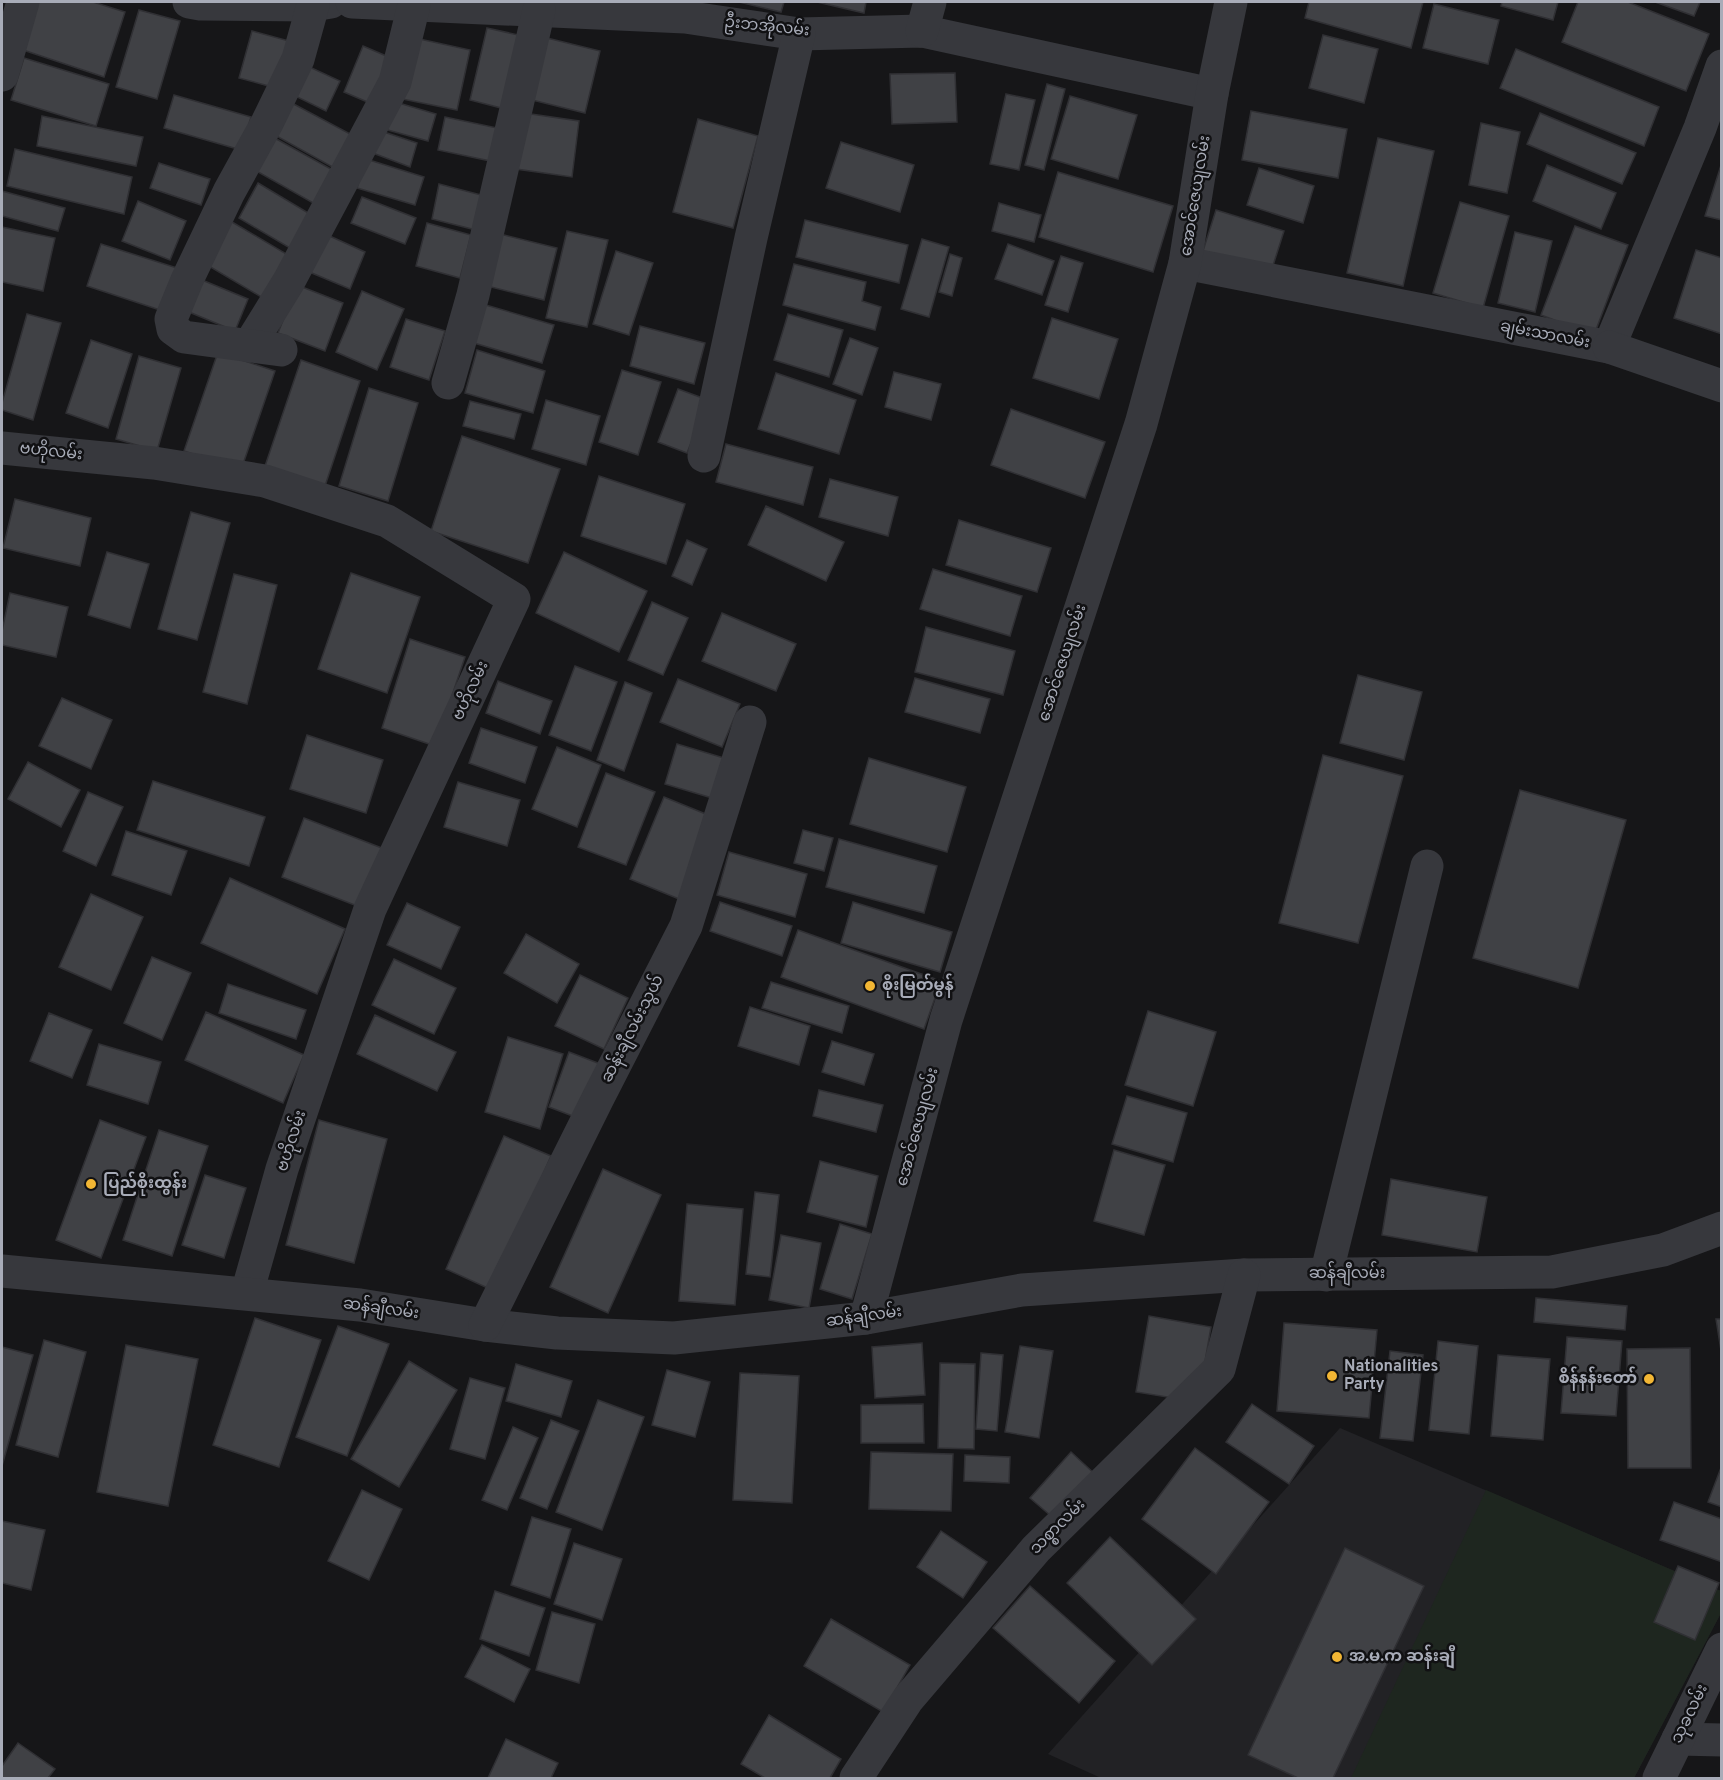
<svg xmlns="http://www.w3.org/2000/svg" width="1723" height="1780" font-family="Overpass,'Noto Sans Myanmar',sans-serif">
<style>
.built{fill:#222225}
.green{fill:#1e261f}
.building{fill:#404145;stroke:#303034;stroke-width:1.5}
.lines{fill:none;stroke-linecap:round;stroke-linejoin:round}
.minor{stroke:#37383d;stroke-width:33}
.poi-dot{fill:#f2b634;stroke:#111113;stroke-width:2}
.labels{text-anchor:middle;dominant-baseline:central;stroke-width:5;stroke-linejoin:round;paint-order:stroke}
.street-label{font-size:16px;fill:#a8acb8;stroke:#111113}
.poi-label{font-size:16px;font-weight:bold;fill:#a8acb8;stroke:#111113;text-anchor:start}
</style>
<rect width="100%" height="100%" fill="#161618"/>
<polygon class="built" points="1340,1428 1721,1591 1721,1613 1634,1778 1101,1778 1048,1754"/>
<polygon class="green" points="1486,1490 1721,1591 1721,1613 1634,1778 1351,1778"/>
<g class="building">
<polygon points="31,2 93,2 125,12 104,77 17,48"/>
<polygon points="739,2 784,2 781,12"/>
<polygon points="817,2 866,2 864,13"/>
<polygon points="1309,2 1423,2 1411,48 1305,18"/>
<polygon points="1502,2 1558,2 1553,20 1501,6"/>
<polygon points="1578,2 1628,2 1709,34 1686,91 1562,42"/>
<polygon points="1655,2 1700,2 1694,16"/>
<polygon points="1434,4 1499,20 1488,64 1423,48"/>
<polygon points="139,10 180,21 157,99 116,87"/>
<polygon points="487,28 523,36 505,109 470,100"/>
<polygon points="252,31 289,41 276,88 239,78"/>
<polygon points="1323,35 1378,49 1364,103 1309,88"/>
<polygon points="543,37 600,51 585,113 528,99"/>
<polygon points="415,38 470,50 457,110 402,99"/>
<polygon points="363,46 398,61 379,107 344,92"/>
<polygon points="1516,49 1659,107 1644,146 1500,88"/>
<polygon points="24,58 109,84 96,126 11,100"/>
<polygon points="303,64 340,81 326,111 289,93"/>
<polygon points="955,73 957,122 892,124 890,74"/>
<polygon points="1047,84 1065,89 1044,170 1025,165"/>
<polygon points="1006,94 1035,100 1019,170 990,164"/>
<polygon points="174,95 251,117 241,150 164,128"/>
<polygon points="1070,96 1137,115 1118,179 1051,159"/>
<polygon points="288,101 354,136 336,169 271,133"/>
<polygon points="392,101 436,114 428,141 384,129"/>
<polygon points="1251,111 1347,129 1338,178 1242,160"/>
<polygon points="524,113 579,121 572,177 516,169"/>
<polygon points="1540,113 1636,153 1622,184 1527,144"/>
<polygon points="42,116 143,137 136,166 37,146"/>
<polygon points="445,117 502,129 495,162 438,150"/>
<polygon points="698,119 758,136 733,228 673,212"/>
<polygon points="1481,123 1520,132 1507,193 1469,185"/>
<polygon points="378,130 417,143 410,167 370,152"/>
<polygon points="271,136 340,174 322,208 253,169"/>
<polygon points="1378,138 1434,151 1403,286 1347,273"/>
<polygon points="841,142 914,165 900,212 826,188"/>
<polygon points="15,149 132,177 124,214 7,186"/>
<polygon points="366,159 424,177 415,205 357,188"/>
<polygon points="1722,162 1722,220 1705,216"/>
<polygon points="159,163 210,179 201,205 150,188"/>
<polygon points="1547,165 1616,193 1601,229 1533,201"/>
<polygon points="1259,168 1314,186 1303,223 1247,205"/>
<polygon points="1058,172 1173,206 1153,272 1039,237"/>
<polygon points="258,183 315,217 295,251 239,218"/>
<polygon points="439,184 485,196 476,230 432,219"/>
<polygon points="2,191 65,208 58,231 2,216"/>
<polygon points="362,197 416,218 405,244 351,223"/>
<polygon points="138,201 186,221 170,260 122,241"/>
<polygon points="1460,202 1509,216 1483,308 1433,293"/>
<polygon points="999,203 1041,215 1034,242 992,231"/>
<polygon points="1216,210 1284,231 1270,275 1202,254"/>
<polygon points="227,219 293,258 268,301 202,262"/>
<polygon points="805,220 908,245 899,283 796,257"/>
<polygon points="427,223 471,235 460,278 416,266"/>
<polygon points="1575,226 1628,245 1594,335 1541,315"/>
<polygon points="2,227 55,238 43,291 2,282"/>
<polygon points="567,231 608,240 587,327 546,318"/>
<polygon points="1515,232 1552,241 1535,312 1498,303"/>
<polygon points="323,233 365,252 350,289 307,271"/>
<polygon points="500,234 557,248 544,300 487,286"/>
<polygon points="922,239 949,247 929,317 901,309"/>
<polygon points="101,244 177,268 163,311 87,286"/>
<polygon points="1008,244 1054,261 1042,295 995,279"/>
<polygon points="1696,250 1722,258 1722,334 1674,318"/>
<polygon points="616,251 653,263 629,335 593,324"/>
<polygon points="950,254 962,258 952,296 939,292"/>
<polygon points="1061,256 1083,263 1068,312 1045,305"/>
<polygon points="794,264 866,282 862,301 881,307 875,330 783,305"/>
<polygon points="202,280 248,299 235,331 189,312"/>
<polygon points="297,285 343,303 325,351 278,333"/>
<polygon points="362,291 404,309 377,370 336,352"/>
<polygon points="479,303 554,325 542,363 467,341"/>
<polygon points="27,314 61,323 33,420 2,410 2,403"/>
<polygon points="788,314 843,330 829,377 774,360"/>
<polygon points="1052,318 1118,339 1099,399 1033,378"/>
<polygon points="406,319 445,331 429,380 390,367"/>
<polygon points="640,326 705,343 694,384 630,366"/>
<polygon points="850,338 878,348 862,395 833,384"/>
<polygon points="91,340 132,354 108,428 66,413"/>
<polygon points="477,350 545,371 533,413 465,393"/>
<polygon points="218,352 275,371 241,470 184,451"/>
<polygon points="139,356 181,368 157,451 116,439"/>
<polygon points="301,360 360,381 324,489 264,469"/>
<polygon points="622,370 661,382 638,455 599,442"/>
<polygon points="894,372 941,384 931,420 885,407"/>
<polygon points="776,373 856,400 839,454 758,429"/>
<polygon points="369,388 418,403 388,501 339,486"/>
<polygon points="678,389 708,400 687,453 658,442"/>
<polygon points="546,400 600,416 586,465 532,449"/>
<polygon points="470,401 521,414 514,439 463,426"/>
<polygon points="1011,409 1105,442 1085,498 991,465"/>
<polygon points="462,436 560,469 528,563 431,531"/>
<polygon points="726,444 813,467 803,505 716,482"/>
<polygon points="599,476 685,504 666,564 581,536"/>
<polygon points="830,479 898,497 888,536 819,517"/>
<polygon points="15,499 91,518 80,566 3,548"/>
<polygon points="766,506 844,542 826,581 748,545"/>
<polygon points="191,512 230,523 197,640 158,629"/>
<polygon points="959,520 1051,548 1037,592 946,565"/>
<polygon points="687,540 707,549 692,585 672,576"/>
<polygon points="107,552 149,564 130,628 88,615"/>
<polygon points="564,552 647,591 619,652 536,613"/>
<polygon points="933,569 1022,596 1010,636 920,609"/>
<polygon points="351,573 420,597 387,693 318,669"/>
<polygon points="234,574 277,585 247,704 203,692"/>
<polygon points="10,593 68,607 56,657 2,645 2,631"/>
<polygon points="652,602 688,618 663,675 628,660"/>
<polygon points="722,613 796,644 776,691 702,661"/>
<polygon points="926,627 1015,651 1003,695 915,672"/>
<polygon points="410,639 465,657 435,746 382,728"/>
<polygon points="575,666 617,682 591,751 549,735"/>
<polygon points="1358,675 1422,692 1404,760 1340,743"/>
<polygon points="915,678 990,699 980,733 905,712"/>
<polygon points="678,679 740,704 722,747 660,722"/>
<polygon points="498,681 552,701 540,734 486,713"/>
<polygon points="625,682 652,693 624,771 597,760"/>
<polygon points="62,698 112,720 91,769 39,746"/>
<polygon points="481,728 537,747 525,783 469,763"/>
<polygon points="307,735 383,760 366,813 290,789"/>
<polygon points="677,744 724,758 712,798 665,784"/>
<polygon points="557,747 601,765 577,827 532,809"/>
<polygon points="1323,755 1403,776 1358,943 1279,923"/>
<polygon points="869,758 966,787 947,852 850,824"/>
<polygon points="28,762 80,790 61,827 8,799"/>
<polygon points="606,773 655,792 626,865 578,847"/>
<polygon points="153,781 265,817 249,866 137,830"/>
<polygon points="458,782 520,800 507,846 444,827"/>
<polygon points="1520,790 1626,820 1578,988 1473,958"/>
<polygon points="88,792 123,807 96,866 63,851"/>
<polygon points="664,797 713,817 679,899 630,879"/>
<polygon points="304,818 387,850 365,909 282,877"/>
<polygon points="803,830 833,838 824,871 794,863"/>
<polygon points="126,831 187,851 171,895 112,875"/>
<polygon points="839,839 937,866 924,913 826,887"/>
<polygon points="729,852 807,874 795,917 717,895"/>
<polygon points="230,878 345,929 317,994 201,943"/>
<polygon points="91,894 143,917 111,990 59,967"/>
<polygon points="720,902 792,926 782,956 710,931"/>
<polygon points="853,902 952,932 940,972 841,943"/>
<polygon points="407,903 460,927 441,969 387,945"/>
<polygon points="798,930 941,981 924,1029 781,977"/>
<polygon points="526,934 579,964 557,1003 504,973"/>
<polygon points="152,957 191,973 162,1040 124,1023"/>
<polygon points="394,959 456,988 434,1034 372,1005"/>
<polygon points="580,975 628,998 604,1049 555,1026"/>
<polygon points="771,982 849,1006 842,1033 762,1008"/>
<polygon points="228,984 306,1010 296,1039 219,1013"/>
<polygon points="750,1007 810,1026 799,1065 738,1046"/>
<polygon points="1148,1011 1216,1032 1193,1106 1125,1085"/>
<polygon points="206,1012 304,1055 283,1103 185,1060"/>
<polygon points="49,1013 92,1030 72,1078 30,1061"/>
<polygon points="375,1015 456,1052 437,1091 357,1054"/>
<polygon points="508,1037 563,1054 540,1129 485,1112"/>
<polygon points="832,1041 874,1054 864,1085 822,1072"/>
<polygon points="99,1044 161,1062 148,1104 87,1085"/>
<polygon points="569,1052 603,1065 583,1120 549,1107"/>
<polygon points="819,1090 883,1105 876,1132 813,1116"/>
<polygon points="1127,1096 1187,1113 1173,1162 1112,1144"/>
<polygon points="100,1120 146,1137 101,1258 56,1240"/>
<polygon points="319,1120 387,1139 354,1263 286,1245"/>
<polygon points="159,1130 208,1146 172,1256 123,1240"/>
<polygon points="504,1136 551,1156 492,1290 446,1269"/>
<polygon points="1114,1150 1165,1165 1144,1235 1094,1221"/>
<polygon points="820,1161 878,1176 866,1227 807,1212"/>
<polygon points="603,1169 661,1195 608,1313 550,1287"/>
<polygon points="205,1175 246,1188 224,1258 182,1245"/>
<polygon points="1391,1179 1487,1197 1477,1252 1382,1235"/>
<polygon points="755,1192 779,1195 770,1277 746,1274"/>
<polygon points="687,1204 743,1209 735,1305 679,1301"/>
<polygon points="840,1224 872,1234 852,1299 820,1289"/>
<polygon points="781,1235 821,1243 809,1308 769,1300"/>
<polygon points="1536,1298 1627,1306 1625,1330 1534,1322"/>
<polygon points="1149,1316 1211,1327 1198,1402 1136,1392"/>
<polygon points="255,1318 321,1340 279,1467 213,1445"/>
<polygon points="1716,1319 1722,1319 1722,1357"/>
<polygon points="1284,1323 1377,1330 1369,1418 1277,1411"/>
<polygon points="338,1326 389,1344 347,1456 296,1437"/>
<polygon points="1567,1337 1622,1341 1616,1416 1561,1413"/>
<polygon points="44,1340 86,1352 58,1457 16,1445"/>
<polygon points="1438,1341 1478,1346 1469,1434 1429,1430"/>
<polygon points="922,1343 925,1395 875,1398 872,1347"/>
<polygon points="126,1345 198,1359 168,1506 97,1492"/>
<polygon points="1020,1346 1053,1351 1039,1438 1005,1432"/>
<polygon points="2,1347 33,1355 2,1466"/>
<polygon points="1690,1348 1691,1468 1628,1468 1627,1349"/>
<polygon points="1390,1351 1423,1355 1413,1441 1380,1438"/>
<polygon points="981,1353 1003,1355 997,1431 976,1429"/>
<polygon points="1498,1355 1550,1359 1543,1440 1491,1436"/>
<polygon points="409,1361 457,1390 399,1487 351,1459"/>
<polygon points="940,1363 975,1364 974,1449 938,1448"/>
<polygon points="516,1364 572,1381 561,1417 506,1401"/>
<polygon points="667,1370 710,1382 695,1437 652,1425"/>
<polygon points="740,1373 799,1376 792,1503 733,1500"/>
<polygon points="470,1378 505,1388 485,1459 450,1449"/>
<polygon points="598,1400 644,1417 602,1530 556,1512"/>
<polygon points="923,1404 924,1443 861,1443 861,1405"/>
<polygon points="1252,1404 1314,1446 1289,1484 1226,1442"/>
<polygon points="551,1420 579,1431 547,1509 520,1498"/>
<polygon points="513,1427 538,1438 507,1510 482,1500"/>
<polygon points="1195,1448 1269,1502 1216,1574 1142,1519"/>
<polygon points="871,1452 953,1454 951,1511 869,1509"/>
<polygon points="1071,1452 1098,1477 1058,1522 1030,1498"/>
<polygon points="965,1455 1010,1457 1009,1483 964,1481"/>
<polygon points="1722,1465 1722,1507 1708,1502"/>
<polygon points="362,1490 402,1509 369,1580 328,1561"/>
<polygon points="1674,1502 1722,1519 1722,1562 1660,1540"/>
<polygon points="532,1517 571,1529 550,1598 511,1585"/>
<polygon points="2,1521 45,1530 31,1590 2,1583"/>
<polygon points="941,1531 987,1562 963,1598 917,1567"/>
<polygon points="1110,1537 1196,1619 1152,1665 1067,1583"/>
<polygon points="574,1543 622,1559 602,1620 554,1604"/>
<polygon points="1345,1548 1424,1586 1333,1778 1298,1778 1248,1755"/>
<polygon points="1678,1566 1719,1583 1695,1640 1654,1622"/>
<polygon points="1030,1586 1115,1661 1079,1703 993,1628"/>
<polygon points="495,1591 545,1608 529,1656 480,1639"/>
<polygon points="552,1612 595,1624 579,1683 536,1670"/>
<polygon points="831,1619 910,1665 883,1712 804,1666"/>
<polygon points="482,1645 530,1669 514,1702 465,1677"/>
<polygon points="769,1715 841,1759 830,1778 765,1778 741,1764"/>
<polygon points="506,1739 558,1763 551,1778 488,1778"/>
<polygon points="18,1743 55,1769 48,1778 2,1778 2,1766"/>
</g>
<g class="lines">
<g class="minor">
<polyline points="189,2 200,4 313,5 331,2"/>
<polyline points="352,2 685,17 799,34 922,31 1212,94"/>
<polyline points="922,31 930,2"/>
<polyline points="2,75 23,2"/>
<polyline points="1185,263 1609,347 1700,128 1722,66"/>
<polyline points="249,346 289,281 395,82 414,5"/>
<polyline points="1609,347 1722,386"/>
<polyline points="281,350 184,337 173,329 171,319 187,280 229,192 267,123 298,59 313,5"/>
<polyline points="448,383 473,295 539,10"/>
<polyline points="2,448 154,463 265,481 387,521 514,599 370,909 282,1169 247,1293"/>
<polyline points="704,456 751,238 799,34"/>
<polyline points="2,1271 360,1305 485,1325 557,1333 674,1338 866,1318 1022,1290 1244,1275 1552,1272 1663,1250 1722,1228"/>
<polyline points="1326,1275 1427,866"/>
<polyline points="866,1318 946,1020 1141,424 1185,263 1212,94 1231,2"/>
<polyline points="485,1325 598,1098 686,926 750,722"/>
<polyline points="1678,1739 1722,1740"/>
<polyline points="856,1778 908,1699 1036,1549 1219,1369 1244,1275"/>
<polyline points="1659,1778 1722,1649"/>
</g>
</g>
<g class="poi-dot">
<circle cx="870" cy="986" r="6"/>
<circle cx="91" cy="1184" r="6"/>
<circle cx="1332" cy="1376" r="6"/>
<circle cx="1649" cy="1379" r="6"/>
<circle cx="1337" cy="1657" r="6"/>
</g>
<g class="labels">
<g class="street-label">
<text transform="translate(767 27) rotate(6)">ဦးဘအိုလမ်း</text>
<text transform="translate(1196 196) rotate(-81)">အောင်ဇေယျလမ်း</text>
<text transform="translate(1545 335) rotate(11)">ချမ်းသာလမ်း</text>
<text transform="translate(51 452) rotate(6)">ဗဟိုလမ်း</text>
<text transform="translate(1063 663) rotate(-72)">အောင်ဇေယျလမ်း</text>
<text transform="translate(471 691) rotate(-65)">ဗဟိုလမ်း</text>
<text transform="translate(633 1029) rotate(-63)">ဆန်းချီလမ်းသွယ်</text>
<text transform="translate(918 1127) rotate(-75)">အောင်ဇေယျလမ်း</text>
<text transform="translate(292 1141) rotate(-72)">ဗဟိုလမ်း</text>
<text x="1347" y="1274">ဆန်ချီလမ်း</text>
<text transform="translate(381 1309) rotate(8)">ဆန်ချီလမ်း</text>
<text transform="translate(864 1317) rotate(-8)">ဆန်ချီလမ်း</text>
<text transform="translate(1058 1527) rotate(-45)">သစ္စာလမ်း</text>
<text transform="translate(1690 1714) rotate(-64)">သုခလမ်း</text>
</g>
<g class="poi-label">
<text x="882" y="986">စိုးမြတ်မွန်</text>
<text x="103" y="1184">ပြည်စိုးထွန်း</text>
<text x="1344" y="1367">Nationalities<tspan x="1344" dy="18">Party</tspan></text>
<text x="1637" y="1379" text-anchor="end">စိန်နန်းတော်</text>
<text x="1349" y="1657">အ.မ.က ဆန်းချီ</text>
</g>
</g>
<rect width="1723" height="1780" fill="none" stroke="#a8acb8" stroke-width="6"/>
</svg>
